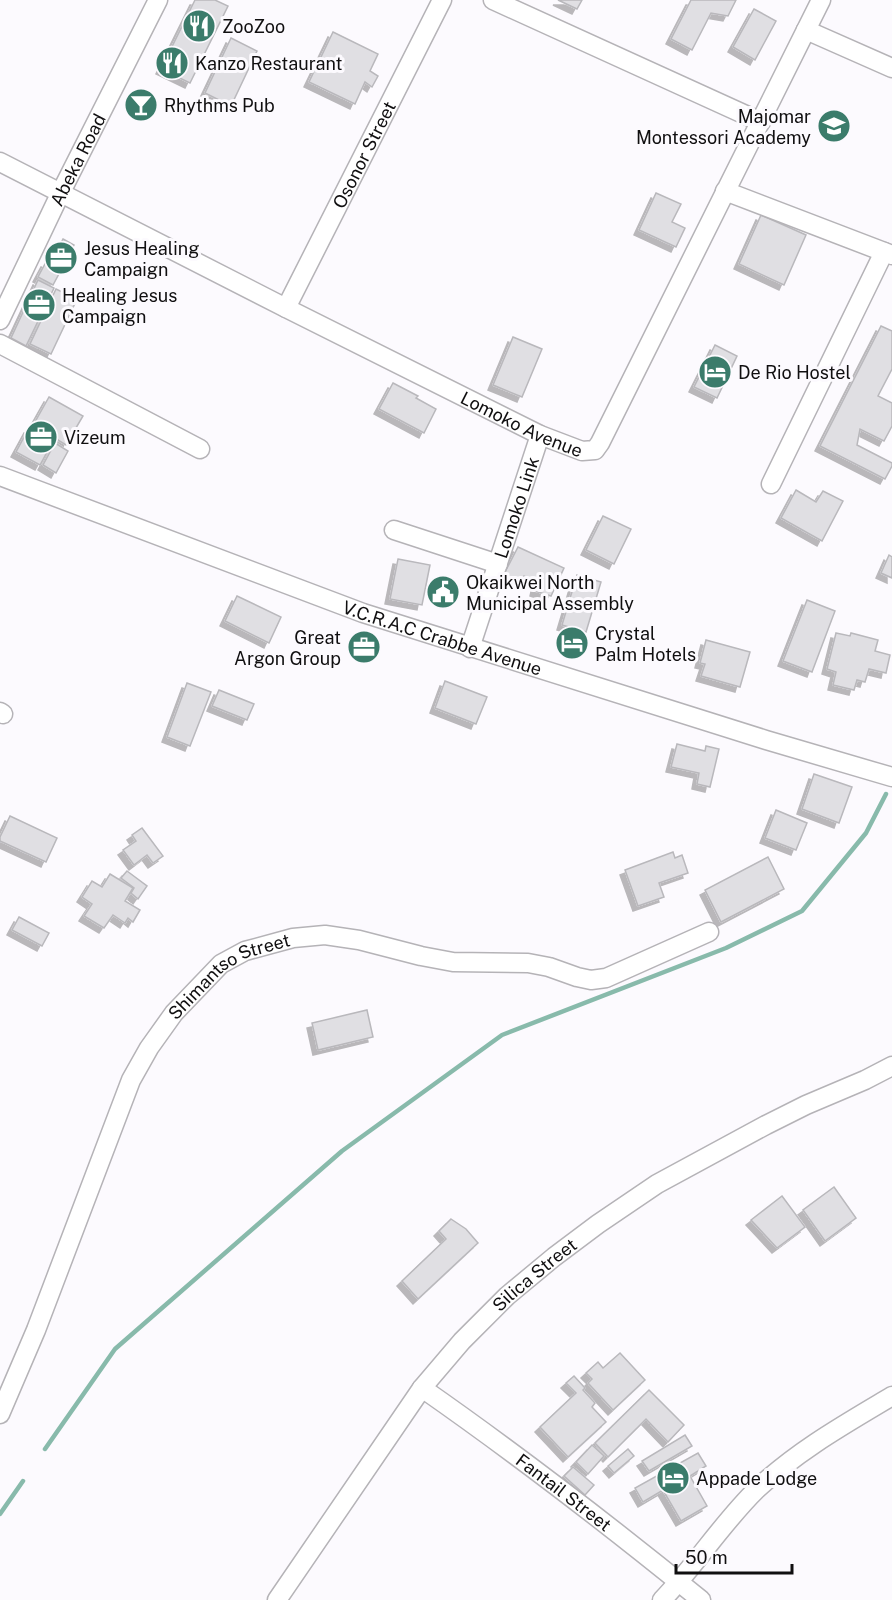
<svg xmlns="http://www.w3.org/2000/svg" width="892" height="1600" font-family="'Public Sans',sans-serif">
<style>
.lines{fill:none;stroke-linecap:round;stroke-linejoin:round}
.stream{stroke:#88baab;stroke-width:4.5}
.building{fill:#e0dfe3;stroke:#b9b8bc;stroke-width:1.5;filter:url(#shadow)}
.minor-casing{stroke:#b5b3b7;stroke-width:21}
.minor{stroke:#fff;stroke-width:18}
.labels{text-anchor:middle;dominant-baseline:central;stroke-width:6;stroke-linejoin:round;paint-order:stroke}
.poi-label{font-size:18px;fill:#100f10;stroke:#fcfafe;text-anchor:start}
.street-label{font-size:18px;fill:#100f10;stroke:#fcfafe}
</style>
<defs>
<filter id="shadow"><feDropShadow dx="-5" dy="5" stdDeviation="0" flood-color="#0004"/></filter>
</defs>
<rect width="100%" height="100%" fill="#fcfafe"/>
<g class="lines">
<g class="stream">
<polyline points="45,1449 115,1349 342,1151 502,1035 726,948 802,911 866,833 886,794"/>
<polyline points="0,1514 23,1481"/>
</g>
</g>
<g class="building">
<polygon points="195,0 215,0 228,6 190,83 161,69"/>
<polygon points="558,0 582,0 577,9"/>
<polygon points="691,0 736,0 728,16 711,13 692,50 671,39"/>
<polygon points="754,9 776,21 755,60 733,47"/>
<polygon points="333,32 378,54 370,71 378,76 372,87 365,82 355,104 309,82"/>
<polygon points="231,38 257,51 231,106 205,93"/>
<polygon points="656,193 681,204 672,222 685,228 676,247 639,230"/>
<polygon points="761,215 806,235 784,285 739,264"/>
<polygon points="63,239 74,245 63,266 52,260"/>
<polygon points="46,262 61,270 53,285 38,277"/>
<polygon points="38,280 54,288 26,346 11,338"/>
<polygon points="56,289 77,299 51,354 30,344"/>
<polygon points="881,326 892,331 892,369 878,396 892,403 892,426 884,441 860,429 857,445 892,463 892,466 885,479 820,446"/>
<polygon points="513,337 542,349 522,397 493,385"/>
<polygon points="715,345 737,356 717,398 694,387"/>
<polygon points="393,383 418,396 416,398 436,409 424,433 379,409"/>
<polygon points="49,397 83,416 66,445 53,437 55,433 35,422"/>
<polygon points="29,428 53,441 40,465 16,452"/>
<polygon points="55,443 68,451 56,473 43,465"/>
<polygon points="796,490 816,502 823,491 843,501 822,541 781,518"/>
<polygon points="603,516 631,529 614,564 586,550"/>
<polygon points="518,547 564,568 551,596 535,591 537,583 524,576 520,585 503,576"/>
<polygon points="889,555 892,557 892,578 881,573"/>
<polygon points="398,559 430,565 422,605 390,599"/>
<polygon points="577,575 601,582 586,632 562,625"/>
<polygon points="237,596 281,617 269,643 225,621"/>
<polygon points="807,600 835,611 812,672 783,661"/>
<polygon points="836,633 850,636 851,633 878,640 875,651 890,655 886,673 869,669 865,682 857,680 854,690 833,685 836,672 827,669"/>
<polygon points="706,640 750,652 740,687 701,676 705,664 700,663"/>
<polygon points="445,681 487,697 476,724 435,708"/>
<polygon points="187,683 211,692 190,746 167,737"/>
<polygon points="219,690 254,704 247,720 212,706"/>
<polygon points="677,744 705,751 706,746 719,749 710,787 697,784 699,773 671,767"/>
<polygon points="814,774 852,787 839,823 802,809"/>
<polygon points="776,810 807,823 796,850 765,838"/>
<polygon points="10,816 57,838 46,862 0,841 0,837"/>
<polygon points="142,828 163,856 153,863 147,855 134,865 123,850 136,841 132,835"/>
<polygon points="673,852 675,858 682,855 688,873 659,883 664,897 638,906 625,870"/>
<polygon points="768,857 784,889 721,922 705,890"/>
<polygon points="127,871 147,886 138,899 131,893 134,888 121,878"/>
<polygon points="110,874 133,888 125,901 140,910 133,922 128,918 125,923 113,915 104,928 84,916 92,904 82,897 92,881 102,887"/>
<polygon points="19,917 49,933 42,946 12,930"/>
<polygon points="367,1010 373,1037 318,1050 312,1023"/>
<polygon points="834,1187 856,1218 825,1241 803,1210"/>
<polygon points="782,1196 805,1227 777,1248 751,1220"/>
<polygon points="451,1219 466,1229 478,1243 418,1299 402,1281 446,1239 439,1231"/>
<polygon points="620,1353 645,1380 613,1410 588,1383 592,1379 586,1373 598,1362 603,1368"/>
<polygon points="574,1376 585,1388 583,1390 595,1403 592,1407 606,1422 568,1457 540,1427 576,1393 566,1383"/>
<polygon points="649,1390 684,1425 668,1442 646,1419 608,1457 595,1443"/>
<polygon points="685,1435 692,1446 649,1471 642,1461"/>
<polygon points="592,1445 604,1456 588,1474 576,1462"/>
<polygon points="628,1449 634,1456 614,1473 608,1466"/>
<polygon points="698,1453 706,1466 690,1476 707,1506 681,1521 663,1490 643,1502 635,1488"/>
<polygon points="573,1467 594,1485 585,1495 564,1476"/>
</g>
<g class="lines">
<defs>
<g id="minor">
<polyline points="493,0 761,122"/>
<polyline points="806,30 892,68"/>
<path id="s1" d="M0,162L286,308L540,435L582,451L595,450L600,443L821,0"/>
<polyline points="725,191 892,255"/>
<path id="s2" d="M286,308L442,0"/>
<path id="s3" d="M0,320L61,192L158,0"/>
<polyline points="0,344 200,449"/>
<path id="s4" d="M0,476L363,613L766,740L892,777"/>
<polyline points="771,484 884,252"/>
<polyline points="394,530 498,564"/>
<path id="s5" d="M470,648L540,435"/>
<polyline points="0,712 3,714"/>
<path id="s6" d="M422,1388C518,1455 610,1526 701,1600"/>
<path id="s7" d="M0,1414L36,1330L131,1080L149,1048L174,1013L221,964L245,951L293,938L325,935L359,940L421,956L453,962L528,963L549,967L577,977L591,980L606,978L709,932"/>
<path id="s8" d="M277,1600L422,1388L462,1341L507,1296L554,1257L598,1224L657,1184L766,1125L806,1105L865,1080L892,1066"/>
<path d="M662,1600C696,1565 722,1523 757,1489C797,1451 845,1424 892,1396"/>
</g>
</defs>
<use href="#minor" class="minor-casing"/>
<use href="#minor" class="minor"/>
</g>
<defs>
<symbol id="restaurant-disc" viewBox="-11 -11 22 22"><circle r="9.5" fill="#3b7c6b" stroke="#fcfafe"/><path d="M-5-6h1v4h1v-4h1v4h1v-4h1v5L-1.5 .5V6h-2V.5L-5-1ZM5-6V6H3V1.5H1.5Q1.5-4 5-6Z" fill="#fff"/></symbol>
<symbol id="bar-disc" viewBox="-11 -11 22 22"><circle r="9.5" fill="#3b7c6b" stroke="#fcfafe"/><path d="M-6-5H6L.8 .8V4.5H3.5V6h-7V4.5H-.8V.8Z" fill="#fff"/></symbol>
<symbol id="school-disc" viewBox="-11 -11 22 22"><circle r="9.5" fill="#3b7c6b" stroke="#fcfafe"/><path d="M0-5L7-2L0 1L-7-2ZM-4 1L0 2.5L4 1V4Q0 6-4 4Z" fill="#fff"/></symbol>
<symbol id="office-disc" viewBox="-11 -11 22 22"><circle r="9.5" fill="#3b7c6b" stroke="#fcfafe"/><path d="M-6-3h4V-5.5h4V-3h4V5H-6ZM-1-4.5V-3h2v-1.5ZM-6 0V1H6V0Z" fill="#fff"/></symbol>
<symbol id="hotel-disc" viewBox="-11 -11 22 22"><circle r="9.5" fill="#3b7c6b" stroke="#fcfafe"/><path d="M-6-4.5h1.5V1H6V5H4.5V3h-9V5H-6ZM-4 0a1.8 1.8 0 1 1 3.6 0ZM.5 0V-2.5h3Q6-2.5 6 0Z" fill="#fff"/></symbol>
<symbol id="civic-disc" viewBox="-11 -11 22 22"><circle r="9.5" fill="#3b7c6b" stroke="#fcfafe"/><path d="M-.6-6.5H3V-4.5H.6V-3L4-1V1h2V6H-6V1h2V-1L-.6-3ZM-1.2 2.5V6h2.4V2.5Z" fill="#fff"/></symbol>
</defs>
<g fill-rule="evenodd">
<use href="#restaurant-disc" x="180" y="7" width="38" height="38"/>
<use href="#restaurant-disc" x="153" y="44" width="38" height="38"/>
<use href="#bar-disc" x="122" y="86" width="38" height="38"/>
<use href="#school-disc" x="815" y="107" width="38" height="38"/>
<use href="#office-disc" x="42" y="239" width="38" height="38"/>
<use href="#office-disc" x="20" y="286" width="38" height="38"/>
<use href="#hotel-disc" x="696" y="353" width="38" height="38"/>
<use href="#office-disc" x="22" y="418" width="38" height="38"/>
<use href="#civic-disc" x="424" y="573" width="38" height="38"/>
<use href="#hotel-disc" x="553" y="624" width="38" height="38"/>
<use href="#office-disc" x="345" y="628" width="38" height="38"/>
<use href="#hotel-disc" x="654" y="1459" width="38" height="38"/>
</g>
<g class="labels">
<g class="poi-label">
<text x="222" y="26">ZooZoo</text>
<text x="195" y="63">Kanzo Restaurant</text>
<text x="164" y="105">Rhythms Pub</text>
<text x="811" y="116" text-anchor="end">Majomar<tspan x="811" dy="21">Montessori Academy</tspan></text>
<text x="84" y="248">Jesus Healing<tspan x="84" dy="21">Campaign</tspan></text>
<text x="62" y="295">Healing Jesus<tspan x="62" dy="21">Campaign</tspan></text>
<text x="738" y="372">De Rio Hostel</text>
<text x="64" y="437">Vizeum</text>
<text x="466" y="582">Okaikwei North<tspan x="466" dy="21">Municipal Assembly</tspan></text>
<text x="595" y="633">Crystal<tspan x="595" dy="21">Palm Hotels</tspan></text>
<text x="341" y="637" text-anchor="end">Great<tspan x="341" dy="21">Argon Group</tspan></text>
<text x="696" y="1478">Appade Lodge</text>
</g>
<g class="street-label">
<text stroke="none"><textPath href="#s2" startOffset="172">Osonor Street</textPath></text>
<text stroke="none"><textPath href="#s3" startOffset="178">Abeka Road</textPath></text>
<text stroke="none"><textPath href="#s1" startOffset="584">Lomoko Avenue</textPath></text>
<text stroke="none"><textPath href="#s5" startOffset="148">Lomoko Link</textPath></text>
<text stroke="none"><textPath href="#s4" startOffset="471">V.C.R.A.C Crabbe Avenue</textPath></text>
<text stroke="none"><textPath href="#s7" startOffset="507">Shimantso Street</textPath></text>
<text stroke="none"><textPath href="#s8" startOffset="417">Silica Street</textPath></text>
<text stroke="none"><textPath href="#s6" startOffset="176">Fantail Street</textPath></text>
</g>
</g>
<path d="M676 1564v9h116v-9" fill="none" stroke="#100f10" stroke-width="3"/>
<text x="685" y="1564" font-size="18" fill="#100f10" stroke="#fcfafe" stroke-width="4.5" paint-order="stroke">50 m</text>
</svg>
